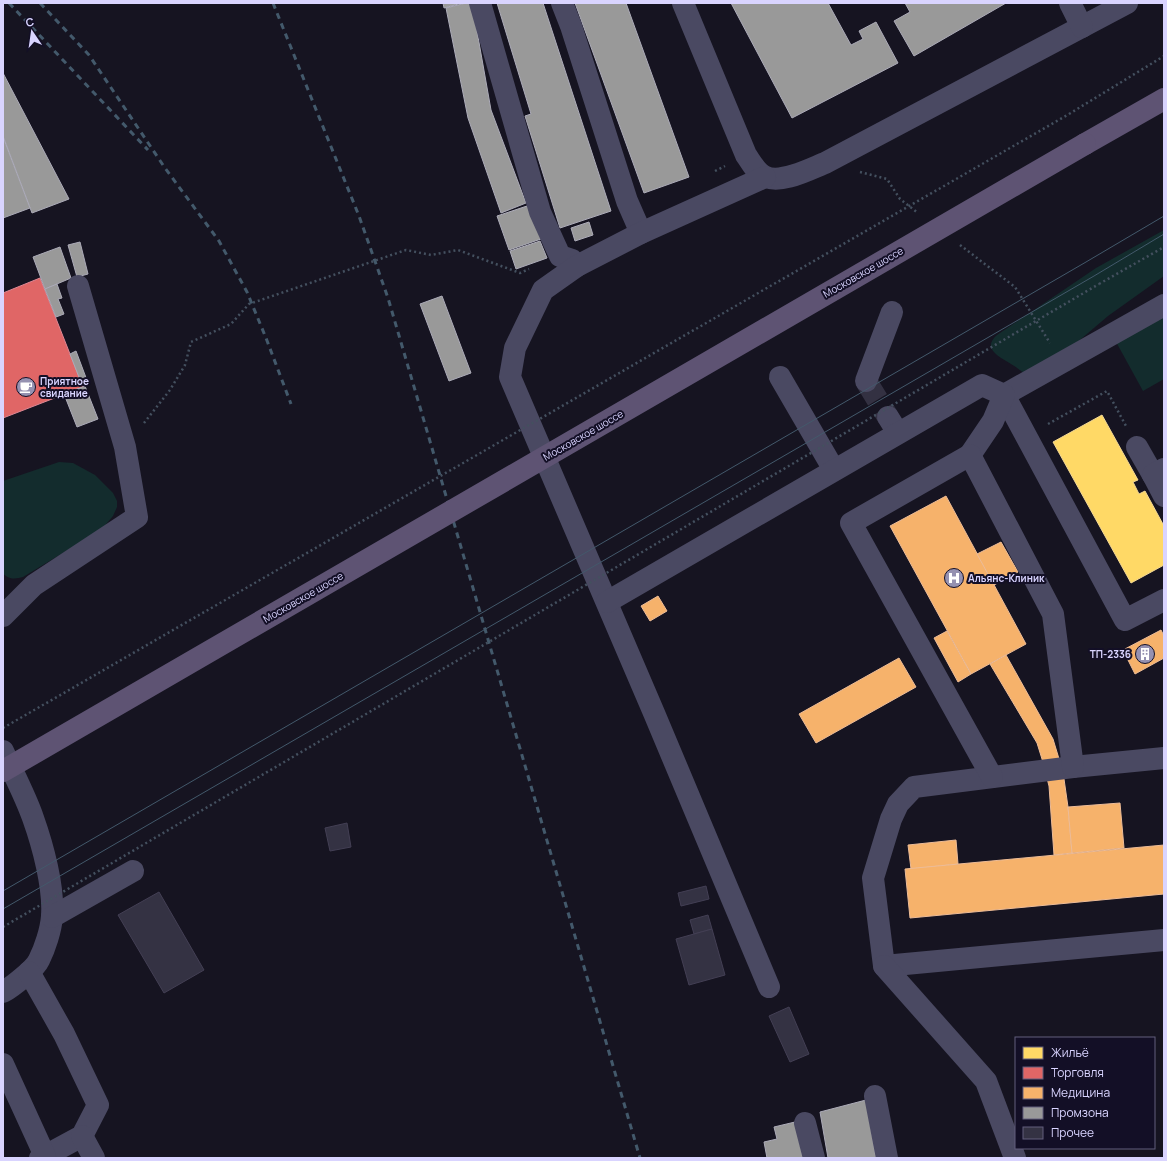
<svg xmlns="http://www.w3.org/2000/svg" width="1167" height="1161" font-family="Manrope,sans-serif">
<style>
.green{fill:#132c2d}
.homes{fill:#ffd966;stroke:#f4d894}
.shops{fill:#e06666;stroke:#de8794}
.health{fill:#f6b26b;stroke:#edbc97}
.industry{fill:#999;stroke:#acabb8}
.building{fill:#343243;stroke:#433f54}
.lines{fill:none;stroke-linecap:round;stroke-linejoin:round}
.minor-tunnel{stroke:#333142;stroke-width:22;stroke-dasharray:22 11;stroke-linecap:butt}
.path{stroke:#44505f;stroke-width:2.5;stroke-dasharray:2 3;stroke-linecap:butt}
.minor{stroke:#4a4962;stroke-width:22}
.major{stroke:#5e5373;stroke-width:22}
.tram{stroke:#43596b;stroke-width:1}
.rail{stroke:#43596b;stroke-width:3;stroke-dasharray:6 5;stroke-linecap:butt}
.path-bridge{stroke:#44505f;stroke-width:2.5;stroke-dasharray:2 3;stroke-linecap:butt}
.major-bridge{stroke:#5e5373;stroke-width:22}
.labels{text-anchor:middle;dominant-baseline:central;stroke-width:4;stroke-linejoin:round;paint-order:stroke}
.street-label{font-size:10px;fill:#d9d4ff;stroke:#130f26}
.poi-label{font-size:10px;font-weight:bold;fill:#d9d4ff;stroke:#130f26;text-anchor:start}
</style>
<rect width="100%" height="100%" fill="#161421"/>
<g class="green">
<path d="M1164,230V276L1108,316L1054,362L1024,373C1020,370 1016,367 1011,364C1000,357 981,349 997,335L1096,268Z"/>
<polygon points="1164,313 1164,379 1143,391 1115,340"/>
<path d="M59,462L73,463L95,475L113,493L117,501V507L113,516L101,530L23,577C16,579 8,580 3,573V481Z"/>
</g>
<polygon class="homes" points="1102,415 1138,480 1133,482 1139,494 1145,491 1164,526 1164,565 1131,583 1053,442"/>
<polygon class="shops" points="40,278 83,387 3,418 3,293"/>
<g class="health">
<polygon points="946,496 1026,644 971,674 890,526"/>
<polygon points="1001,542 1018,572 994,585 977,554"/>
<polygon points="658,596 667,611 650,621 641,606"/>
<polygon points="1161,630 1164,636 1164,658 1135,674 1123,650"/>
<polygon points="947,631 971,674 958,682 934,638"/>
<polygon points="1006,655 1053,739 1063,772 1068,807 1072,853 1054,855 1049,786 1042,759 1037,743 990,664"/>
<polygon points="899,658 916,687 816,743 799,714"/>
<polygon points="1120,803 1124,848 1072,853 1068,807"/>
<polygon points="956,840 958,864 911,869 908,845"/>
<polygon points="1164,845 1164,894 910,918 905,869"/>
</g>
<g class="industry">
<polygon points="443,3 462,3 444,8"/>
<polygon points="466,3 472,3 491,110 526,203 501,213 468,118 446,8"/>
<polygon points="497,3 543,3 611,211 560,228 525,116 531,114"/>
<polygon points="575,3 626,3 689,177 644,193"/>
<polygon points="731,3 828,3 851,45 863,39 859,31 876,22 898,63 792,118"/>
<polygon points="905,3 1006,3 914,56 894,21 910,12"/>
<polygon points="3,73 69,199 32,213 3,136"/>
<polygon points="3,137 30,208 3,218"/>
<polygon points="530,205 541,239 509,250 497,216"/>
<polygon points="589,222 593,235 575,241 571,228"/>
<polygon points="540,241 547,258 516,269 510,251"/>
<polygon points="80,242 88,274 77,277 68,245"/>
<polygon points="60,247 71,278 45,289 33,257"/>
<polygon points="57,284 62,298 58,299 64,314 56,317 45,289"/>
<polygon points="442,296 471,373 449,381 420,304"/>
<polygon points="76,351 88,383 82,385 70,354"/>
<polygon points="85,386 98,419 77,427 64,394"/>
<polygon points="866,1100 876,1158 828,1158 820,1112"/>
<polygon points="795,1122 803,1158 767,1158 764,1142 777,1139 774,1127"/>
</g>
<g class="building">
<polygon points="347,823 351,847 330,851 325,828"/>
<polygon points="706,886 709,899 681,906 678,893"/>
<polygon points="159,892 204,970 164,993 118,915"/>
<polygon points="708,915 712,929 694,934 690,920"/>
<polygon points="712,929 725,975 689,985 676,939"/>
<polygon points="789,1007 809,1054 790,1062 769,1016"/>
</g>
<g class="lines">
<polyline class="minor-tunnel" points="866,381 888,417"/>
<g class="path">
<polyline points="1069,114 1164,56"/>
<polyline points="715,171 725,166"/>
<polyline points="860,172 887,179 900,199 918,213"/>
<polyline points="960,245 1015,287 1050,343"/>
<polyline points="1099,284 1164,247"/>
<polyline points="144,423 170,390 185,365 191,342 231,324 249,304 406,250 431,255 458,250 520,273 529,269"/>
<polyline points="1048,424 1107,391 1126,426"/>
</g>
<g class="minor">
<polyline points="480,3 540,212 560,256 572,260 577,266"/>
<polyline points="562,3 571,26 627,201 641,233"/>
<path d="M683,3L746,155C751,162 756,172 764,176C780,185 810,169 825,163L1127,3"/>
<polyline points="1070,3 1082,27"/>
<polyline points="765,177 641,233 577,266 543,290 515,348 510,377 654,713 769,987"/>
<polyline points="1164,305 1004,395 1125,620 1164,600"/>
<polyline points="780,377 834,470"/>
<polyline points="866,381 892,312"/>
<polyline points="888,417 898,433"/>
<polyline points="1137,447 1153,475"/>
<polyline points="1164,469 1153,475 1164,496"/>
<polyline points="607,602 982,385 1004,395 993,421 970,455"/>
<polyline points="3,616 34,585 137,517 125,447 78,286"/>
<path d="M3,751C13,773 25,795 33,818C43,846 54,887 52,916C51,930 45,948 39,960C35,969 12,987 3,992"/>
<polyline points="1164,758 1073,767 914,787 898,804 891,819 873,878 884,966 1164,940"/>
<polyline points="992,777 851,523 970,455 1053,614 1073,767"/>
<polyline points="52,917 133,871"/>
<polyline points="884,966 986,1081 1015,1158"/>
<polyline points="29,972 64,1034 98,1105 82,1136 45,1156"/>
<polyline points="3,1064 45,1156 40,1158"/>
<polyline points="875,1096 887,1158"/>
<polyline points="805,1123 814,1158"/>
<polyline points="82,1136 94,1158"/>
</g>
<polyline class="major" points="1085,144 1164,99"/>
<g class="tram">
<polyline points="3,891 1086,262 1164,216"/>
<polyline points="3,909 1094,276 1164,234"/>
</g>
<g class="rail">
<polyline points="9,3 148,150"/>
<polyline points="40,3 89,55 165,168 219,241 247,292 266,338 291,404"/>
<polyline points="273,3 359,216 388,298 640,1158"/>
</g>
<g class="path-bridge">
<polyline points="3,728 1069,114"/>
<polyline points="3,927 1099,284"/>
</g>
<polyline class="major-bridge" points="3,771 1085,144"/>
</g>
<defs>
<symbol id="cafe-disc" viewBox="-11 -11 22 22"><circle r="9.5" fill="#9591b1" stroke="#130f26"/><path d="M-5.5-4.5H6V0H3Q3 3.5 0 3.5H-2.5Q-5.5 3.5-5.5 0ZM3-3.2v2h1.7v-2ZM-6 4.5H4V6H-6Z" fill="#fff"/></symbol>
<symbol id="hospital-disc" viewBox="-11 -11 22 22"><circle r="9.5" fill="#9591b1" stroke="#130f26"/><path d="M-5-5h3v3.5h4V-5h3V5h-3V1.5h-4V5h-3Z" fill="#fff"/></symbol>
<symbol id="building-disc" viewBox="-11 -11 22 22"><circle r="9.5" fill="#9591b1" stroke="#130f26"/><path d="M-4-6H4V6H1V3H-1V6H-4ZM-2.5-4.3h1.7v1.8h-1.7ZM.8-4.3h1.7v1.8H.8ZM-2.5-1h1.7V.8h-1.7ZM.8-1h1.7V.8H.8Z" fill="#fff"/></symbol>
</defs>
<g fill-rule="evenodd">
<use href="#cafe-disc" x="15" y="376" width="22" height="22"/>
<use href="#hospital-disc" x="943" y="567" width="22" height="22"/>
<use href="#building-disc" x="1134" y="643" width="22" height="22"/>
</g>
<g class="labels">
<g class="street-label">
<text transform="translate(863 272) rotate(-30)">Московское шоссе</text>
<text transform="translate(583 435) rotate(-30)">Московское шоссе</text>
<text transform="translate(303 597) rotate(-30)">Московское шоссе</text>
</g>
<g class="poi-label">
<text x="40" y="381">Приятное<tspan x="40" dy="12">свидание</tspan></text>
<text x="968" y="578">Альянс-Клиник</text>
<text x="1131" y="654" text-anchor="end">ТП-2336</text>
</g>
</g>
<rect width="1167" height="1161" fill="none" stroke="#d9d4ff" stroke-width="8"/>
<rect x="1015" y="1037" width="140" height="112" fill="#130f26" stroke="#625e7d"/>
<rect x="1023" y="1047" width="20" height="12" fill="#ffd966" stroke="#625e7d"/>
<text x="1051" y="1057" font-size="12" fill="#d9d4ff">Жильё</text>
<rect x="1023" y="1067" width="20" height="12" fill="#e06666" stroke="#625e7d"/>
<text x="1051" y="1077" font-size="12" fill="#d9d4ff">Торговля</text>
<rect x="1023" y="1087" width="20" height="12" fill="#f6b26b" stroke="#625e7d"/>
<text x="1051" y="1097" font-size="12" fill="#d9d4ff">Медицина</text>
<rect x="1023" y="1107" width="20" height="12" fill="#999999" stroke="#625e7d"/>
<text x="1051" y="1117" font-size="12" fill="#d9d4ff">Промзона</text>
<rect x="1023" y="1127" width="20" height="12" fill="#343243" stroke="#625e7d"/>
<text x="1051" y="1137" font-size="12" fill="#d9d4ff">Прочее</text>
<g transform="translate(32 32) rotate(347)" stroke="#130f26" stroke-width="3" paint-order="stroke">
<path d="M0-3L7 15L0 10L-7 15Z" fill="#d9d4ff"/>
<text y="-6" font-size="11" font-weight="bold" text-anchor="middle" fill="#d9d4ff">С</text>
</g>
</svg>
